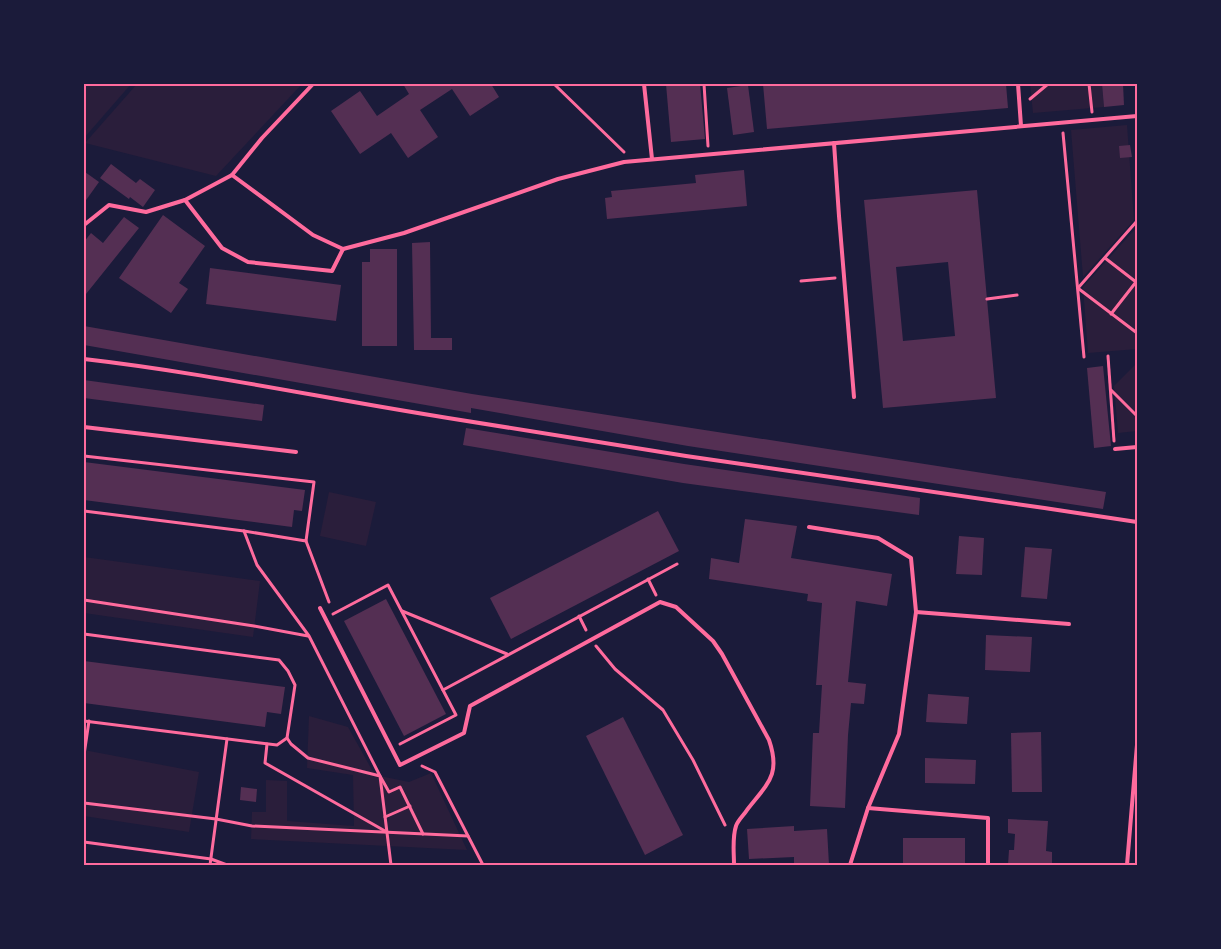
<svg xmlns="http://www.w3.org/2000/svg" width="1221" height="949" font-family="'Work Sans',sans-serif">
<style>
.green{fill:#2a1e3b}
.building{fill:#542f53;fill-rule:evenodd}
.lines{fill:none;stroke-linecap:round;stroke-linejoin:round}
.path{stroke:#ff6b9d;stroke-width:3}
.service{stroke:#ff6b9d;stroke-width:4}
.neatline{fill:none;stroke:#ff6b9d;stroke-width:2}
</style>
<rect width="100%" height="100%" fill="#1b1b3a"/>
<g class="green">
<polygon points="84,84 131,84 84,138"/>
<polygon points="137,84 302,84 216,176 85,143"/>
<polygon points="1030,84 1102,84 1104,107 1033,113"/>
<polygon points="1127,125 1134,220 1083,277 1071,130"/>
<polygon points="1137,227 1137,349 1088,353 1083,287"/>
<polygon points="1137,363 1137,431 1118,433 1114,386"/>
<polygon points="329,492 376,502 366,546 320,536"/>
<polygon points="84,557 260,581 253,637 84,613"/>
<polygon points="309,716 348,727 372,770 380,776 409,782 431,773 467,850 251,839 252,812 266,812 266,780 287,781 287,821 354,826 353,775 307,768"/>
<polygon points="84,750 199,772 189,832 84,816"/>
</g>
<g class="building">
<polygon points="403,84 491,84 499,97 470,116 452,89 420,110 438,137 408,158 391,133 360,154 331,111 360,91 377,116 409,94"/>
<polygon points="666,84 700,84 705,139 671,142"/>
<polygon points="763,84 855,84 855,85 1006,84 1008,108 767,129"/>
<polygon points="1102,84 1123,84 1124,105 1104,107"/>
<polygon points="748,85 754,132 733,135 727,88"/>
<polygon points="1130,145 1132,157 1120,158 1119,146"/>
<polygon points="111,164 136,183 140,179 155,190 143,207 130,197 129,199 100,178"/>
<polygon points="744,170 747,206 607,219 605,198 612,197 611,191 696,183 695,175"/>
<polygon points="85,172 99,182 84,203 84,173"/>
<path d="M977,190L996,398L883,408L864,200ZM948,262L955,336L903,341L896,267Z"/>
<polygon points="163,215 205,246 179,283 188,289 171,313 119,278"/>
<polygon points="124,217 139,228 86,294 84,292 84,242 91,233 103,243"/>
<polygon points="430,242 431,338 452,338 452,350 414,350 412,243"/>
<polygon points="370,249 397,249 397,346 362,346 362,262 370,262"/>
<polygon points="210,268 341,285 336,321 206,304"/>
<polygon points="84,326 472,394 1106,492 1103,509 688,446 471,408 471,413 84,345"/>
<polygon points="1103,366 1111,446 1094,448 1087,368"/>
<polygon points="84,380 264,405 262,421 84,398"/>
<polygon points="466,428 684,464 920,498 919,515 683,483 463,445"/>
<polygon points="84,462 305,490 302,511 294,510 292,527 84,500"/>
<polygon points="658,511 679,551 511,639 490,598"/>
<polygon points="745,519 797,526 791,558 892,574 887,606 856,601 848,682 866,684 864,704 851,703 848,735 845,808 810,806 813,733 819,733 822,685 816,685 822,603 807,601 808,594 709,579 711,558 739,563"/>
<polygon points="959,536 984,538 982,575 956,574"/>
<polygon points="1025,547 1052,549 1047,599 1021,597"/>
<polygon points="386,599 446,714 404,736 344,621"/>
<polygon points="986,635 1032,637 1030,672 985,670"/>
<polygon points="84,661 285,687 281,714 267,712 265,727 84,703"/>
<polygon points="928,694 969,697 967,724 926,722"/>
<polygon points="623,717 683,835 645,855 586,736"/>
<polygon points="1041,732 1042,792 1012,792 1011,733"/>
<polygon points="925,758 976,760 975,784 925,783"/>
<polygon points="241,787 257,789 256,802 240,800"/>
<polygon points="1008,819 1048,821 1046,851 1052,852 1052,865 1008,865 1009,850 1014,850 1015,834 1008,833"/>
<polygon points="794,826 794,831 827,829 829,865 794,865 794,857 749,859 747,829"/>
<polygon points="903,838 965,838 965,864 933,865 933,864 903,864"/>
</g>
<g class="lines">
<g class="path">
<polyline points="554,84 624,152"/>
<polyline points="704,84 708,146"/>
<polyline points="1089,84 1092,112"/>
<polyline points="1030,99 1048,84"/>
<polyline points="1063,133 1084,357"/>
<polyline points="1105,258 1136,282 1111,314"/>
<polyline points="801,281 835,278"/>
<polyline points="1078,288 1137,221"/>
<polyline points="1079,289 1137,333"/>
<polyline points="987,299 1017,295"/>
<polyline points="1108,356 1114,441"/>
<polyline points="1111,390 1137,416"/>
<polyline points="84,456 314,482 306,541 244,531 84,511"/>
<polyline points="244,531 257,565 309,636 380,776 389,792 400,787 423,834"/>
<polyline points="306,541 329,602"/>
<polyline points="648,579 656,595"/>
<polyline points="84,600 254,626 308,636"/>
<polyline points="402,611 507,654"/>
<polyline points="333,614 388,585 456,715 400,744"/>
<polyline points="579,616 586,630"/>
<polyline points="84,634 279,660 288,671 295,685 287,738 277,745 84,721"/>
<polyline points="596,646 615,669 663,710 693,760 725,825"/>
<polyline points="443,690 677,564"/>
<polyline points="287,738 291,744 308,758 380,776 391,865"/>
<polyline points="267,744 265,763 385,831"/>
<polyline points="84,755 89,721"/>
<polyline points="422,766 435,772 483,865"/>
<polyline points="84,803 216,819 252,826 468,836"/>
<polyline points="385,817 410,806"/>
<polyline points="84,842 211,859 227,865"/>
<polyline points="210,865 227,739"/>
</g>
<g class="service">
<polyline points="644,84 652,159"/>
<polyline points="1018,84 1021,126"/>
<polyline points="834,143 839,216 854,397"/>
<polyline points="232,175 313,235 343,249 404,233 558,179 624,162 1137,116"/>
<polyline points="185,200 232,175 262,138 313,84"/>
<polyline points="84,225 109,205 146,212 185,200 222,248 248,262 332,271 343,249"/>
<path d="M84,359C206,373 327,399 448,418C528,431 607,444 686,456C837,478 987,499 1137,522"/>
<polyline points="84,427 296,452"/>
<polyline points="1115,449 1137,447"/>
<polyline points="809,527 878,538 911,558 916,612 899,734 868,808 850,865"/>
<path d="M320,608L400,765L464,733L470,706L660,602L676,607L713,641L722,654L769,740C781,775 768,783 747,810C744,815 738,820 736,826C732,838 734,852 734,865"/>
<polyline points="916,612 1069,624"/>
<polyline points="868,808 988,818 988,865"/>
<polyline points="1127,865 1137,745 1137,486"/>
</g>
</g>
<rect width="1221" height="949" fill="none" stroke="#1b1b3a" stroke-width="170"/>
<rect x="85" y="85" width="1051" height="779" class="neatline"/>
</svg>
